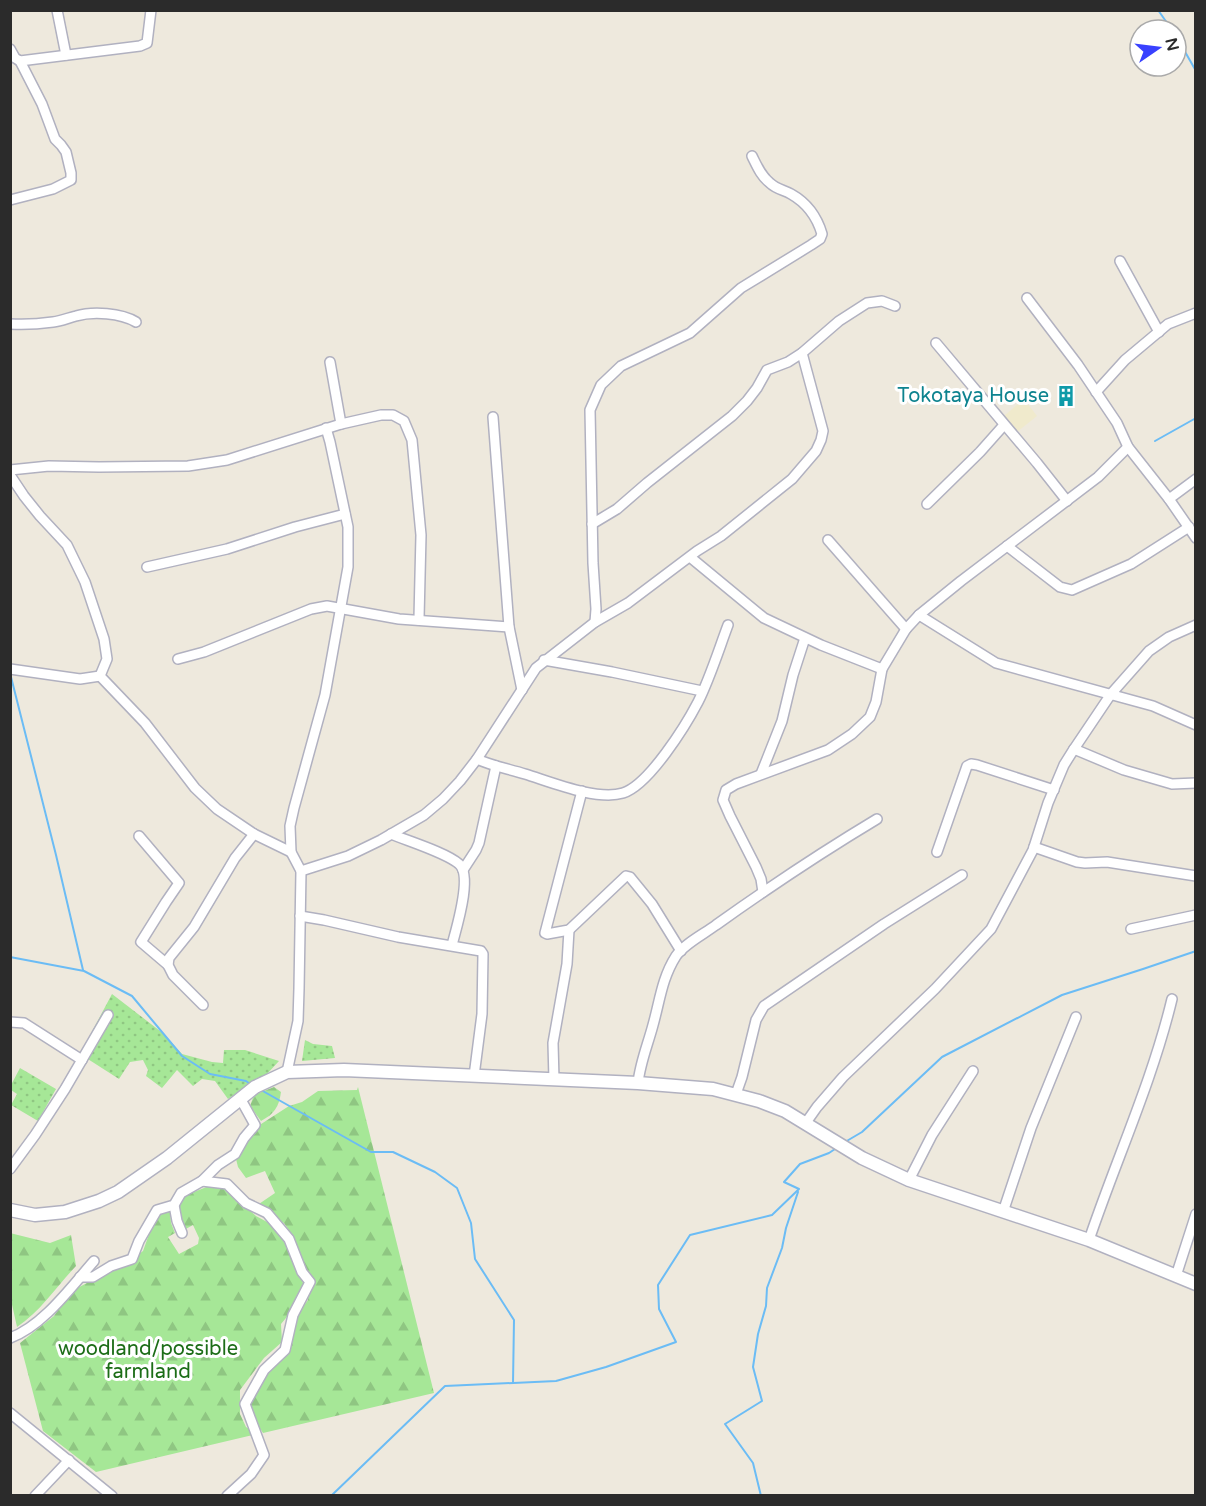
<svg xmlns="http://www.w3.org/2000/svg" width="1206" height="1506" font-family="'Varela Round',sans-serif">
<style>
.education{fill:#f0eacc}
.grass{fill:url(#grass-dots)}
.forest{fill:url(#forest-firs)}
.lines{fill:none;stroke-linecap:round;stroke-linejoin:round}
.stream{stroke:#6bbcf5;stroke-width:2}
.street-casing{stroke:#b1b1c0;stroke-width:12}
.secondary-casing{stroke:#b1b1c0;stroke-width:15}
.street{stroke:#fff;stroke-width:9}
.secondary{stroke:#fff;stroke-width:12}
.labels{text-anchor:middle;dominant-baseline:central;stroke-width:6;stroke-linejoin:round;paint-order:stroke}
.culture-label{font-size:20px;fill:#0d838f;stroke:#fff;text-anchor:end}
.park-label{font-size:20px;fill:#1c6d17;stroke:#fff}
</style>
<defs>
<pattern id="grass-dots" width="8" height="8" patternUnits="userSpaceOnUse" patternTransform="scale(1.5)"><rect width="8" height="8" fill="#a6e797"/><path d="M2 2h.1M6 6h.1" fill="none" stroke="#8fc682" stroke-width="1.8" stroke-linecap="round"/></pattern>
<pattern id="forest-firs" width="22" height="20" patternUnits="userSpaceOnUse" patternTransform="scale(1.5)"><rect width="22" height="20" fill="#a6e797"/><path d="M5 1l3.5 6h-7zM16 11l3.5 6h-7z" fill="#8fc682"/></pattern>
</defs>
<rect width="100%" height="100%" fill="#eee9dd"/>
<polygon class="education" points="1024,399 1037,416 1017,432 1004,416"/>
<g class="grass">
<polygon points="112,994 164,1034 182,1054 212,1062 223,1063 224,1050 245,1050 279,1061 267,1074 228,1099 215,1081 202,1079 193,1086 177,1070 162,1088 146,1076 148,1070 143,1060 130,1062 119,1079 80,1054"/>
<polygon points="305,1040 313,1044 332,1046 335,1058 302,1061"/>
<polygon points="20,1068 56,1089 38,1121 11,1105 17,1094 11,1090 11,1085"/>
</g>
<g class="forest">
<path d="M274,1087L281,1092C279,1107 274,1114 261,1121L250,1106L254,1095Z"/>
<polygon points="358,1087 434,1393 263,1433 261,1430 250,1422 245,1399 289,1340 293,1320 308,1300 310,1281 300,1260 292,1235 284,1223 265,1214 256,1206 275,1193 265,1171 246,1178 238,1167 235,1155 258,1126 289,1106 302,1102 318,1091 357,1090"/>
<polygon points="214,1184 220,1184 256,1216 282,1230 305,1288 300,1301 281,1324 282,1342 264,1358 240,1390 240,1414 246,1427 257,1434 96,1472 43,1431 20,1343 54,1316 70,1292 132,1259 143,1251 156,1215 170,1210 171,1223 175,1233 168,1237 179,1254 198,1244 199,1238 193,1225 184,1230 176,1207 184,1196"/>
<path d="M10,1233L50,1243L71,1235L76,1266C56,1287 41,1311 17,1327L11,1300Z"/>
</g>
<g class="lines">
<g class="stream">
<polyline points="1158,10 1172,30"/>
<polyline points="1176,36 1196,71"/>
<polyline points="1155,441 1196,418"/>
<polyline points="10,673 56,855 83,970"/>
<polyline points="10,957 84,971 132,996 182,1056 210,1074 246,1081 250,1084"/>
<polyline points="261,1090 371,1152 393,1152 435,1172 457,1188 471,1223 475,1259 514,1320 513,1383"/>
<polyline points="845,1142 862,1132 942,1057 1062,995 1143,969 1196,951"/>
<polyline points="331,1496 445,1386 556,1381 606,1367 676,1342 659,1309 658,1285 690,1235 772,1215 799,1189 784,1182 800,1164 829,1153 838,1147"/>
<polyline points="761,1496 753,1463 725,1424 762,1401 753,1367 758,1334 766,1306 767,1288 782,1248 786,1228 798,1192"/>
</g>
<defs>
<g id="street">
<polyline points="57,10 66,55"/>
<polyline points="10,49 15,58 20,61 140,46 147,43 151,10"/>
<polyline points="10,200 53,189 71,180 71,173 66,152 61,145 55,139 42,104 20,61"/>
<polyline points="1120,261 1159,332"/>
<polyline points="1027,298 1078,365 1117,423 1128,447 1169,499 1196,538"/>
<path d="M10,324C25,325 39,324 53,322C61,321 68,318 76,316C93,311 121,313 136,322"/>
<polyline points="936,343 1037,463 1067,501"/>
<polyline points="330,362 341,424"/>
<polyline points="1096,392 1125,360 1168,324 1196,313"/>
<polyline points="493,417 509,627 522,690"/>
<polyline points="10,470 49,466 99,467 188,466 227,460 341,424 381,415 393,415 404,421 412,440 421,535 419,618 418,620"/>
<polyline points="10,475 24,496 40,516 67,545 85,582 104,639 107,659 100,676 145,723 195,788 217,809 254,834 291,852"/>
<polyline points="1169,499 1196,479"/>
<polyline points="927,504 980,452 1004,425"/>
<polyline points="592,524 617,509 647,483 732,416 747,401 757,388 767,370 788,362 802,353 839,321 867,303 882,301 895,306"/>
<polyline points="828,540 906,629"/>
<polyline points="1007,546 1060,587 1072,590 1131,564 1189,527"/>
<polyline points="690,557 764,618 821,645 882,669"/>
<polyline points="147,567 227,549 295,527 345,514"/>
<polyline points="919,615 996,663 1153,706 1196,725"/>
<path d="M595,622L596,609L593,563L590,410L601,385L621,366L690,333L741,288L811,245L820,239L822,234C817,217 807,203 791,194C784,190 776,189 770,183C761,176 757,166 752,156"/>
<polyline points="178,659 204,652 311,609 327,606 399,619 509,627"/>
<polyline points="544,660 612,672 702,691"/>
<polyline points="10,669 80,679 100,676"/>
<polyline points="1074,749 1124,770 1172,784 1196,783"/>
<path d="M477,759C492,766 509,769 525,774C551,782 597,801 623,793C649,785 686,725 698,702C710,678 719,649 728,625"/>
<polyline points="761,774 782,721 793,675 805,638"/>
<polyline points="582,791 545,933 547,934 569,930 626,876 630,877 652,904 681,951"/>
<path d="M391,834C408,841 447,853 459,864C473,876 456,929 452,945"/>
<polyline points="139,836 179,883 166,902 141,942 168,965"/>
<polyline points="1034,847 1077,862 1085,863 1107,862 1196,876"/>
<polyline points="937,852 967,766 971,764 977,765 1054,790"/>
<polyline points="463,870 476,850 479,843 496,766"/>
<polyline points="301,871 348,856 381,840 424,815 443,799 460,781 477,759 536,668 595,622 628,603 697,551 721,536 792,479 816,451 821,440 823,431 802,353"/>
<polyline points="763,892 761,879 756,867 730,816 723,800 726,790 736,784 828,750 852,734 870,717 876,702 882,669 906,629 919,615 961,581 1098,477 1128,447"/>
<polyline points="300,916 324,920 398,937 481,951 483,954 482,1014 474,1076"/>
<polyline points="1131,929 1196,915"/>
<polyline points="203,1005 173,975 168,965 169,958 194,927 235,858 254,834"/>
<polyline points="10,1022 24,1023 82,1060"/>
<polyline points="287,1072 298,1021 299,989 301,871 291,852 290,826 294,808 325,695 348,567 348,527 330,442 326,428"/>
<polyline points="554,1080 553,1043 567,964 569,930"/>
<path d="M638,1083C640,1063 648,1044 653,1025C660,1000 662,978 676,956C684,944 704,934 716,925C768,888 822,852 877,819"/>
<polyline points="736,1094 742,1077 756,1020 764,1006 884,924 962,875"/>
<polyline points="805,1124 817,1107 843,1077 935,989 991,929 1033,850 1048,803 1064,765 1074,749 1111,694 1149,651 1169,637 1196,625"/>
<polyline points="10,1169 35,1135 65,1089 108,1015"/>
<polyline points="909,1180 932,1135 973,1071"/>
<polyline points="202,1181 227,1184 246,1203 267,1213 289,1239 302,1272 310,1282 293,1315 285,1350 264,1370 245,1404 264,1455 251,1474 227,1496"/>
<polyline points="174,1205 177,1221 182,1233"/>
<polyline points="1003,1212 1031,1128 1076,1017"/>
<path d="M1089,1240C1116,1160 1152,1082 1172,999"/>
<polyline points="1176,1276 1196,1214"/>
<polyline points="80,1277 93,1277 111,1266 132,1259 139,1241 157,1210 174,1205 181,1193 202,1181 218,1165 235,1154 244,1138 255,1125 240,1098"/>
<path d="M10,1338C43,1326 71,1287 94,1261"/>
<polyline points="10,1413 112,1496"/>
<polyline points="35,1496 69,1460"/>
</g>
<polyline id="secondary" points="10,1210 35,1215 65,1212 99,1201 118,1192 167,1158 255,1087 287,1072 344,1070 638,1083 713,1089 759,1101 785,1111 862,1158 909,1180 1089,1240 1196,1284"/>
</defs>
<use href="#street" class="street-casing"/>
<use href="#secondary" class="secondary-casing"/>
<use href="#street" class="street"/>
<use href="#secondary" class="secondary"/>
</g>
<defs>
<symbol id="building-bare" viewBox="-9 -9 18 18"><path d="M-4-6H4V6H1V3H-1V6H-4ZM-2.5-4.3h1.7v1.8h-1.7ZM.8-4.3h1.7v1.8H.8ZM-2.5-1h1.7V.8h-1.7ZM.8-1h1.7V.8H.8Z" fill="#0f9aa8" stroke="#fff" stroke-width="2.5" paint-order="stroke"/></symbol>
</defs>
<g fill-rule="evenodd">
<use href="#building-bare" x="1051" y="381" width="30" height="30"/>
</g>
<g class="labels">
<g class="culture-label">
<text x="1049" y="396">Tokotaya House</text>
</g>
<g class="park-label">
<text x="148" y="1349">woodland/possible<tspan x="148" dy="23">farmland</tspan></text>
</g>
</g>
<rect width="1206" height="1506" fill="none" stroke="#2b2b2b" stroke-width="24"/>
<g transform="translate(1158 48) rotate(76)"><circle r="28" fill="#ffffff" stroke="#aaaaaa" stroke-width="1.5"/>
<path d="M0-4.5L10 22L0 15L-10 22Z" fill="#3941ff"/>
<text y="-9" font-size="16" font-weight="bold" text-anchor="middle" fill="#2b2b2b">N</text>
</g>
</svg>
